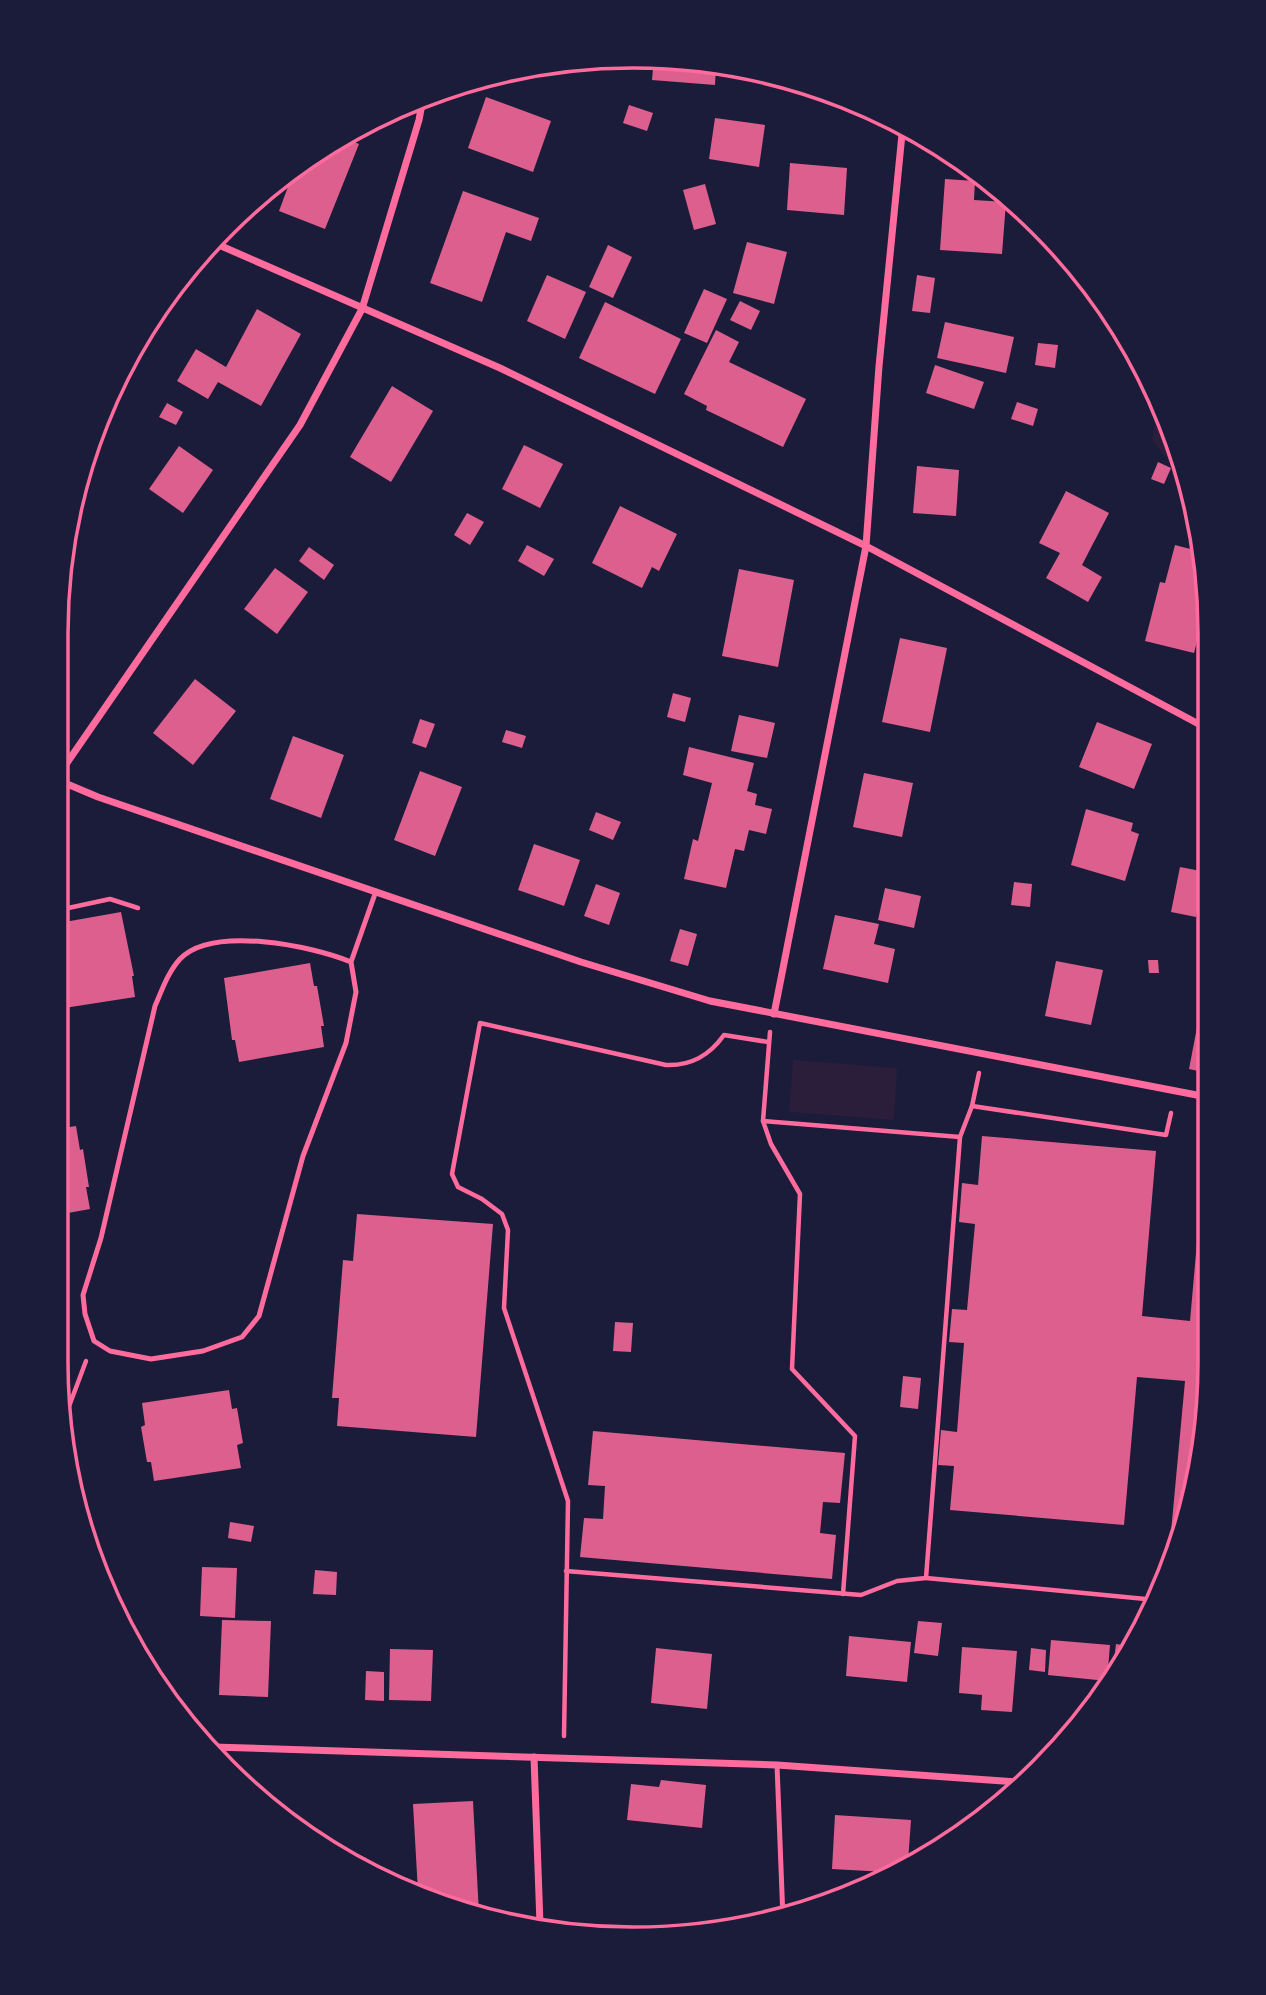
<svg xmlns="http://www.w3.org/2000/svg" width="1266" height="1995" font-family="'IBM Plex Serif',serif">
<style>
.green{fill:#2a1e3b}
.building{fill:#dd5f8e}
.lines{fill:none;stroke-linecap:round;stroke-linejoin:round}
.path{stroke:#ff6b9d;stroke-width:4.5}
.service{stroke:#ff6b9d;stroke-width:5}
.minor{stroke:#ff6b9d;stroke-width:7}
.rim{fill:none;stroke:#ff6b9d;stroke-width:3.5}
</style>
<rect width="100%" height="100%" fill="#1b1b3a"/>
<g class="green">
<polygon points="1159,400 1187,473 1176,469 1152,440"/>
<polygon points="793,1060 897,1068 894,1120 789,1112"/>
</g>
<g class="building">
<polygon points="671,57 716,65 715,85 652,80 654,58"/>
<polygon points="486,97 551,121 533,172 468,148"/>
<polygon points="629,105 653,113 647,131 623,123"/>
<polygon points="715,118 765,125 759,167 709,159"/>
<polygon points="340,136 359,144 325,229 279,211 295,168"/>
<polygon points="790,163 847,168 844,215 787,210"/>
<polygon points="945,179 975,181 974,200 1006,202 1002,254 940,250"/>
<polygon points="705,184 716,224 694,230 683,190"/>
<polygon points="463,191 539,218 531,241 506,232 482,302 430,283"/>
<polygon points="747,242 787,252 774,304 733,293"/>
<polygon points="608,245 632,257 613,298 589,287"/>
<polygon points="547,275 586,292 565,339 527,321"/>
<polygon points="917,275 935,278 930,313 912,311"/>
<polygon points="704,289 727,299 707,343 684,333"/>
<polygon points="740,301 760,311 751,330 730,320"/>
<polygon points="605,302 681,339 655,394 579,358"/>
<polygon points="257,309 301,334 261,406 218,382 208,399 177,381 196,349 226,367"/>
<polygon points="945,322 1014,337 1006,373 937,358"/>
<polygon points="716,330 739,342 729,362 806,399 783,447 706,410 707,406 684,394"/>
<polygon points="1038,343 1058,345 1055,368 1035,365"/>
<polygon points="935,365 984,382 974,409 926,393"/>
<polygon points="392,386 433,411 391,482 350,457"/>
<polygon points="1017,402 1038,409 1033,426 1011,419"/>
<polygon points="167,403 183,412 176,425 159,417"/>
<polygon points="524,445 563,464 540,508 502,489"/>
<polygon points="179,446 213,470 183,513 149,489"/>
<polygon points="1158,462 1171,468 1164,484 1151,479"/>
<polygon points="917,466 959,470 956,516 913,513"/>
<polygon points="1066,491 1109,513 1082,565 1102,577 1088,602 1046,578 1060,553 1039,543"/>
<polygon points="620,506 677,534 659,571 652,567 642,588 592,563"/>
<polygon points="467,513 484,522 470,545 454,535"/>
<polygon points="527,545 554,559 544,576 518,561"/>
<polygon points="1175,545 1202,552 1209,595 1194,653 1145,641 1160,582 1165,583"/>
<polygon points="309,547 334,565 324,580 299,561"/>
<polygon points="275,568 308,592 277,634 244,609"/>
<polygon points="739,569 794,580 778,667 722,656"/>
<polygon points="900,638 947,648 930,732 882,722"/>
<polygon points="195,679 236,711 193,765 153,733"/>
<polygon points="673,693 691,698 685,722 667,717"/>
<polygon points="739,715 775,723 767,758 731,751"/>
<polygon points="420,719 435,724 426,748 412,743"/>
<polygon points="1097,722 1152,744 1134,789 1079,767"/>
<polygon points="506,730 526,736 522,748 502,742"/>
<polygon points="293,736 344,755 321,818 270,799"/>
<polygon points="689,747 754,763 747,791 757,794 755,805 772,809 766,834 749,830 744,851 735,849 726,888 684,879 693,839 698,841 712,783 683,775"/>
<polygon points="420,771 462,787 435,856 394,840"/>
<polygon points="864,773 913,783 902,837 853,827"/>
<polygon points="1086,809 1133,823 1131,831 1139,834 1125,881 1071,865"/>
<polygon points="596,812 621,822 613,840 589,830"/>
<polygon points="534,844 580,860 564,906 518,890"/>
<polygon points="1180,867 1206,872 1196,917 1171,912"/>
<polygon points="1014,882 1032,884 1030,907 1011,905"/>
<polygon points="596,884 620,893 609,925 584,916"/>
<polygon points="885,888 921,896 914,928 878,920"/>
<polygon points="121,912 134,976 132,976 135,997 58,1009 59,923"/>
<polygon points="835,915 879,924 874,944 895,949 888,983 823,969"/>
<polygon points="680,929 697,934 688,966 670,961"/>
<polygon points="1148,960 1158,960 1159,973 1149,973"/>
<polygon points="1056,961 1103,970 1091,1025 1045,1016"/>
<polygon points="310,963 314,986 317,986 324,1026 321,1026 324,1047 239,1062 235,1040 232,1040 224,978"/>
<polygon points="1204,991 1207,992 1207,1073 1189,1069"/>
<polygon points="76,1126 80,1150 83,1149 89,1187 86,1187 90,1209 57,1215 57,1129"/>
<polygon points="982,1136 1156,1151 1142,1316 1190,1321 1204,1163 1206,1163 1205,1437 1179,1533 1171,1532 1185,1381 1137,1377 1124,1525 950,1510 954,1466 938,1465 941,1430 957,1432 964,1343 949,1342 952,1309 967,1310 975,1224 959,1222 962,1183 978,1185"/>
<polygon points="357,1214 493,1224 476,1437 337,1426 339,1398 332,1398 343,1260 353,1261"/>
<polygon points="615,1322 633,1323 631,1352 613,1351"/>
<polygon points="903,1376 921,1378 918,1409 900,1407"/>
<polygon points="229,1390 232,1409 237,1408 243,1443 237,1445 241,1468 154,1481 151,1462 147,1462 141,1427 145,1425 142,1403"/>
<polygon points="593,1431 845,1453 840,1503 823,1502 820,1533 836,1535 832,1579 580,1557 584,1518 603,1519 605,1486 588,1485"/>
<polygon points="230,1522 254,1526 251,1542 228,1538"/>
<polygon points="202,1567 237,1568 235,1618 200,1616"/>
<polygon points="315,1570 337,1572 336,1595 313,1594"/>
<polygon points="222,1620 271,1621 268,1697 219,1695"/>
<polygon points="918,1621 942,1623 938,1656 914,1653"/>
<polygon points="849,1636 911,1642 907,1682 846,1676"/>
<polygon points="1051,1640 1110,1645 1107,1681 1048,1675"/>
<polygon points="1116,1644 1130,1646 1112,1676"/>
<polygon points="962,1647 1017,1651 1012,1712 981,1710 982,1695 959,1693"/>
<polygon points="656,1648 712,1654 707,1709 651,1703"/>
<polygon points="1031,1648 1046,1650 1045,1672 1029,1670"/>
<polygon points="390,1649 433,1650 431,1701 389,1700"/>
<polygon points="366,1671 384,1672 384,1701 365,1700"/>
<polygon points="661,1780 706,1785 702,1828 627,1820 631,1784 659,1787"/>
<polygon points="473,1801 479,1914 447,1908 418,1892 413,1804"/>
<polygon points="835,1815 911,1820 908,1862 886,1872 832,1869"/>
</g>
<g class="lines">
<g class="path">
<polyline points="59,910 110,899 138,908"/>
<polyline points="770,1032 763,1121 771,1144 800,1194 792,1369 855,1436 843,1594"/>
<polyline points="979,1073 972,1106 1166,1135 1171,1113"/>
<polyline points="763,1121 960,1137 972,1106"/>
<polyline points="65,1417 86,1361"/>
<polyline points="566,1571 861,1595 897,1581 926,1578 960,1137"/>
<polyline points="926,1578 1156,1600"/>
<path d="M564,1736L568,1501L504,1308L508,1230L502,1214L482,1199L458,1187L452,1174L480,1023L666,1065C691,1066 709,1056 724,1035L768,1042"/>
</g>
<g class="service">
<path d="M351,962C313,946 212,925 180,959C168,972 162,990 155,1006L101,1238L83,1295L85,1314L94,1341L110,1351L151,1359L203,1351L242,1337L259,1316L303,1156L346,1043L356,992L351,962L376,891"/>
<polyline points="777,1765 783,1919"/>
</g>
<g class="minor">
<polyline points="902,129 917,133"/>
<polyline points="212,242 500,368 866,546 1208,729"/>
<polyline points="60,773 300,425 362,309 419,120 423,98"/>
<polyline points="60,781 98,797 581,962 710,1001 1207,1097"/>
<polyline points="774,1014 866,546 879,366 903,124"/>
<polyline points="213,1747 777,1765 1017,1782"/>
<polyline points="534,1757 540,1924"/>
</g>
</g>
<path d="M0 0H1266V1995H0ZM633 68H633A565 565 0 0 1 1198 633V1362A565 565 0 0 1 633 1927H633A565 565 0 0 1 68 1362V633A565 565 0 0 1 633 68Z" fill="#1b1b3a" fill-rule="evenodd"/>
<path class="rim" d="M633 68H633A565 565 0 0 1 1198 633V1362A565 565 0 0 1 633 1927H633A565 565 0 0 1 68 1362V633A565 565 0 0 1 633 68Z"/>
</svg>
